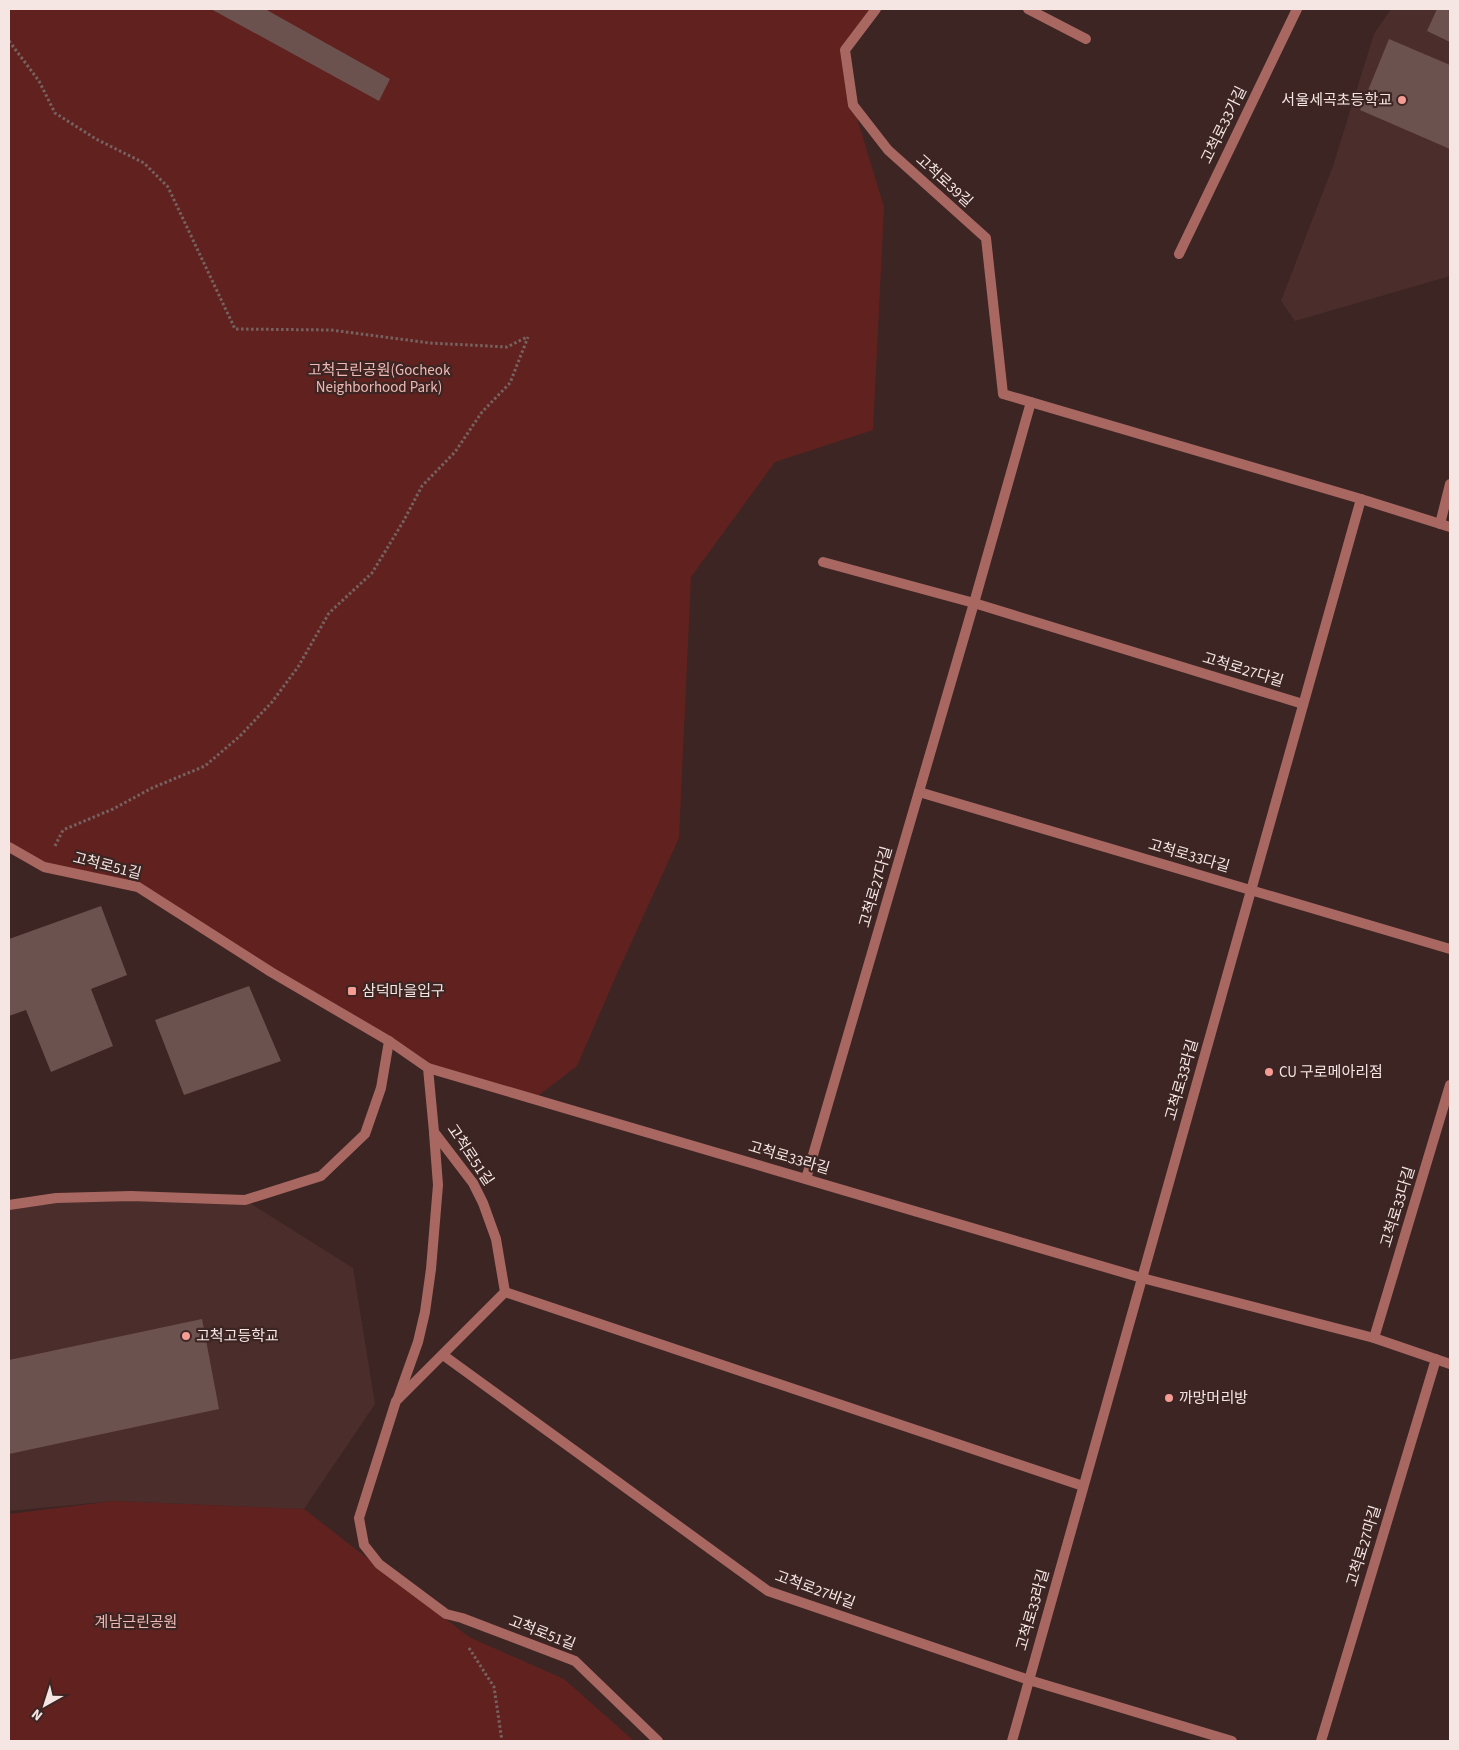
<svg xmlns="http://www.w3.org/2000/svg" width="1459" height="1750" font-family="'Source Sans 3','Noto Sans KR',sans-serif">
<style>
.built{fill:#4b2e2c}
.green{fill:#61221f}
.building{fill:#6c524f}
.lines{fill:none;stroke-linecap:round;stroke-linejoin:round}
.path{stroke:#766260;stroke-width:3;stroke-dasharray:2.5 2.5;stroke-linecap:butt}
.service{stroke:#a86761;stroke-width:10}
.minor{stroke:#a86761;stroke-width:10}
.poi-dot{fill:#f59c94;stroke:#3c2523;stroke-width:2}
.labels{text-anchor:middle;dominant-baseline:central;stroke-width:4.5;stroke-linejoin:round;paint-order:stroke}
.poi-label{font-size:15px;fill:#f5e6e4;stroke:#3c2523;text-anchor:start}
.street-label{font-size:15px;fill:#f5e6e4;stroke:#3c2523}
.park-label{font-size:15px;fill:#eeb8b3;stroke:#3c2523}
</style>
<rect width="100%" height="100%" fill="#3c2523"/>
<g class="built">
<polygon points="1391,9 1450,9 1450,276 1295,321 1281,301 1333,166 1374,34"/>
<polygon points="56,1198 245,1200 353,1268 375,1404 304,1509 113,1501 9,1511 9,1205"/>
</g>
<g class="green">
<polygon points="9,9 876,9 845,50 853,105 884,207 873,430 775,462 691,577 679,838 616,976 577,1066 534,1099 428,1068 138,887 44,867 9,847"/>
<polygon points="113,1501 304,1509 469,1637 564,1679 634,1741 9,1741 9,1514"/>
</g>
<g class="building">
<polygon points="211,9 265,9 390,79 379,101"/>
<polygon points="1437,9 1450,9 1450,42 1427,31"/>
<polygon points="1389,39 1450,65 1450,149 1360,110"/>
<polygon points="101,906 127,975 91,989 113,1046 51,1072 26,1010 9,1016 9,939"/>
<polygon points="249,986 281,1061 184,1095 155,1020"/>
<polygon points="202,1319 219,1409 9,1454 9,1360"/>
</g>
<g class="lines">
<g class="path">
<polyline points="9,41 39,81 55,113 96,139 144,163 168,187 235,329 331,330 430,343 507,347 527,337"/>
<polyline points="55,846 63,830 113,809 152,788 205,766 240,736 272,702 298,667 329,613 372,573 403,522 422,486 455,452 482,412 510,383 528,337"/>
<polyline points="469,1648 494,1687 502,1741"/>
</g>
<polyline class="service" points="9,1205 56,1198 131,1196 245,1200 321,1176 365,1134 381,1088 389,1041"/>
<g class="minor">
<polyline points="876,9 845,50 853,105 888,150 986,238 1003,394 1361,499 1450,527"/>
<polyline points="1028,9 1086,39"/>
<polyline points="1179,254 1297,9"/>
<polyline points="1440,524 1450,484"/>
<polyline points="823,562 974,603 1303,704"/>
<polyline points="919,792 1450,949"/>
<polyline points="9,847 44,867 138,887 271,972 389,1041 428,1068 1142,1278 1374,1338 1450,1364"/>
<polyline points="428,1068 434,1132 473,1183 483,1203 496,1239 505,1292 396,1401 359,1518 364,1545 379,1564 446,1614 462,1618 575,1661 658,1741"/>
<polyline points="806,1179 974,603 1031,402"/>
<polyline points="505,1292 1083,1486"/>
<polyline points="1374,1338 1450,1085"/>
<polyline points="443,1355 768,1591 1029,1680 1232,1741"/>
<polyline points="398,1398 418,1342 425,1312 431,1269 438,1185 434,1133"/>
<polyline points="1012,1741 1361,499"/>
<polyline points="1321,1741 1436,1359"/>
</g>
</g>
<g class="poi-dot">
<circle cx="1402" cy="100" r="5"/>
<rect x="347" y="986" width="10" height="10" rx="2.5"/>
<circle cx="1269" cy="1072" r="5"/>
<circle cx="186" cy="1336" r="5"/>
<circle cx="1169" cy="1398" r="5"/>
</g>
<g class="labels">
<g class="poi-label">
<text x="1392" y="100" text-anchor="end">서울세곡초등학교</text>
<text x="362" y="991">삼덕마을입구</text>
<text x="1279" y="1072">CU 구로메아리점</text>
<text x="196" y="1336">고척고등학교</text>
<text x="1179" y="1398">까망머리방</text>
</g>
<g class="street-label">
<text transform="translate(1224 125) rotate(-64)">고척로33가길</text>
<text transform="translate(944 181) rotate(42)">고척로39길</text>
<text transform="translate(1243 670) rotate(17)">고척로27다길</text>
<text transform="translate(1189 856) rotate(16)">고척로33다길</text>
<text transform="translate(107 866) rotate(14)">고척로51길</text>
<text transform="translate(876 887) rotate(-74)">고척로27다길</text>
<text transform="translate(1182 1080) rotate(-74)">고척로33라길</text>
<text transform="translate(470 1155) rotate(56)">고척로51길</text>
<text transform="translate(789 1158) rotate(16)">고척로33라길</text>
<text transform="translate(1398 1207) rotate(-73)">고척로33다길</text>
<text transform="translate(1364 1546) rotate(-73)">고척로27마길</text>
<text transform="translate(815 1590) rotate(20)">고척로27바길</text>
<text transform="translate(1033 1610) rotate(-74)">고척로33라길</text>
<text transform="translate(542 1633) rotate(21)">고척로51길</text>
</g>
<g class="park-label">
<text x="379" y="370">고척근린공원(Gocheok<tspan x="379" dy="17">Neighborhood Park)</tspan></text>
<text x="136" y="1622">계남근린공원</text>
</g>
</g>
<rect width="1459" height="1750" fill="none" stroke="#f5e6e4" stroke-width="20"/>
<g transform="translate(45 1705) rotate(219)" stroke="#3c2523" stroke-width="4" paint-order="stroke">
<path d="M0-4L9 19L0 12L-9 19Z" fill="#f5e6e4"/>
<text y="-8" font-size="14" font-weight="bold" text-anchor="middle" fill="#f5e6e4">N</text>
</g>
</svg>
